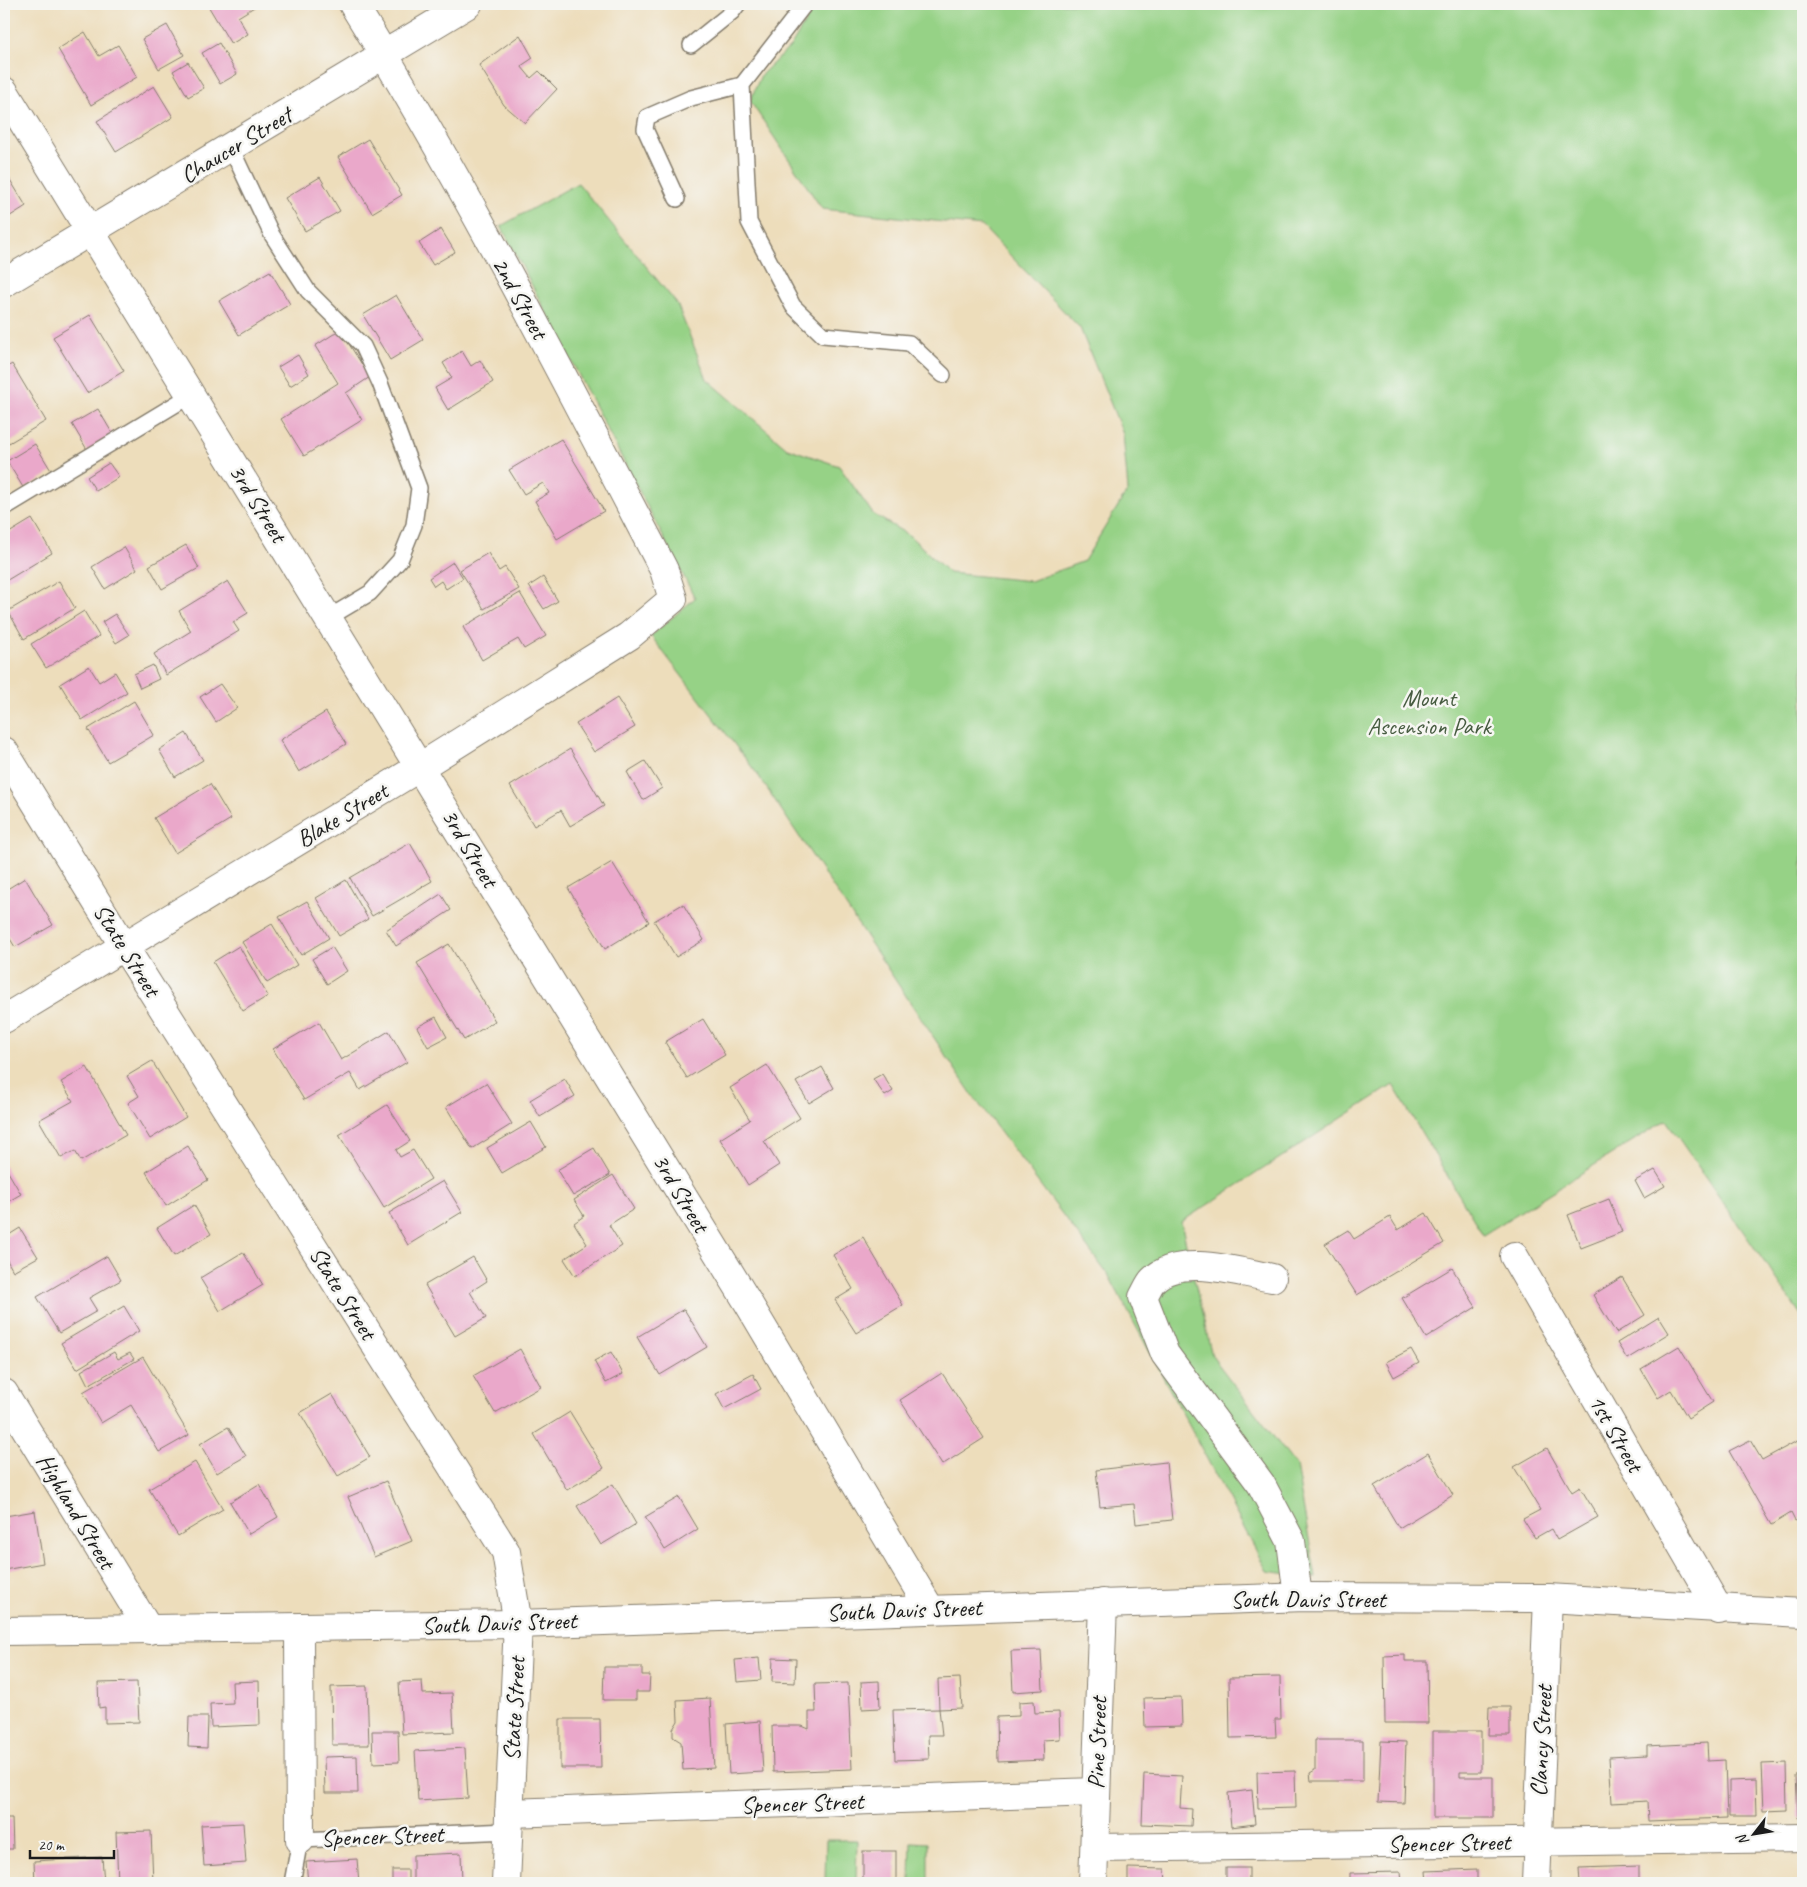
<svg xmlns="http://www.w3.org/2000/svg" width="1807" height="1887" font-family="Caveat,sans-serif">
<style>
.green{fill:#96d286;stroke:#597751}
.building{fill:#eaa8ca}
.lines{fill:none;stroke-linecap:round;stroke-linejoin:round}
.lane-casing{stroke:#847c6c;stroke-width:18}
.street-casing{stroke:#847c6c;stroke-width:30}
.lane{stroke:#fff;stroke-width:15}
.street{stroke:#fff;stroke-width:28}
.labels{text-anchor:middle;dominant-baseline:central;stroke-width:5;stroke-linejoin:round;paint-order:stroke}
.street-label{font-size:24px;fill:#1c1c1c;stroke:#f6f6f2}
.park-label{font-size:24px;fill:#475c41;stroke:#f6f6f2}
</style>
<rect width="100%" height="100%" fill="#f6f6f2"/>
<filter id="ink" filterUnits="userSpaceOnUse"><feTurbulence type="fractalNoise" baseFrequency=".02" numOctaves="2"/><feDisplacementMap in="SourceGraphic" scale="10" xChannelSelector="R" yChannelSelector="G"/><feConvolveMatrix kernelMatrix="1 2 1 2 8 2 1 2 1" color-interpolation-filters="sRGB"/></filter>
<filter id="wash" filterUnits="userSpaceOnUse"><feTurbulence type="fractalNoise" baseFrequency=".0096" numOctaves="4" result="noise"/><feDisplacementMap in="SourceGraphic" scale="20" xChannelSelector="R" yChannelSelector="G"/><feGaussianBlur stdDeviation="1.12" result="paint"/><feColorMatrix in="noise" values="0 0 0 0 0 0 0 0 0 0 0 0 0 0 0 0 0 1.4 0 .05"/><feComposite in="paint" operator="in"/></filter>
<g filter="url(#wash)">
<rect width="100%" height="100%" fill="#edddbb"/>
<g class="green">
<polygon points="816,4 1803,4 1803,1318 1666,1120 1483,1235 1393,1085 1181,1222 1212,1356 1296,1466 1316,1578 1267,1571 1109,1276 973,1096 758,775 651,636 695,598 501,226 578,183 677,304 707,379 787,448 839,466 873,514 910,536 949,573 1031,581 1084,561 1128,490 1123,434 1080,328 982,226 822,209 750,101 761,75 791,46"/>
<polygon points="826,1840 857,1840 856,1883 825,1883"/>
<polygon points="911,1842 928,1843 928,1882 910,1881"/>
</g>
<g id="blocks">
<g class="building">
<polygon points="207,4 259,4 238,17 248,34 231,44"/>
<polygon points="167,25 184,55 159,69 142,39"/>
<polygon points="85,32 99,56 118,45 137,77 91,105 58,49"/>
<polygon points="520,35 533,58 521,66 531,78 539,71 557,89 525,123 504,105 479,65"/>
<polygon points="219,43 237,74 220,84 202,53"/>
<polygon points="188,62 204,88 188,97 173,71"/>
<polygon points="154,86 173,117 116,152 97,121"/>
<polygon points="368,139 402,195 372,213 338,157"/>
<polygon points="4,170 26,206 4,220"/>
<polygon points="320,177 340,211 305,231 285,198"/>
<polygon points="441,229 455,252 433,265 419,243"/>
<polygon points="270,271 290,304 239,335 219,301"/>
<polygon points="396,295 423,340 390,360 363,315"/>
<polygon points="90,315 124,371 87,393 53,337"/>
<polygon points="340,330 370,377 346,393 362,420 304,456 281,419 338,383 315,346"/>
<polygon points="462,351 471,366 480,360 493,382 448,410 435,388 452,378 443,363"/>
<polygon points="298,355 309,374 290,386 278,367"/>
<polygon points="12,364 46,421 9,443 4,435 4,369"/>
<polygon points="98,409 115,438 89,453 72,424"/>
<polygon points="561,439 604,511 557,539 535,501 549,493 543,483 524,494 509,470"/>
<polygon points="35,444 52,472 24,489 7,461"/>
<polygon points="109,463 119,477 96,491 87,477"/>
<polygon points="32,519 52,553 4,582 4,536"/>
<polygon points="186,545 199,568 162,589 149,566"/>
<polygon points="124,547 137,569 105,589 92,567"/>
<polygon points="488,553 499,571 505,567 519,589 484,609 460,570"/>
<polygon points="453,562 463,578 446,589 441,581 434,586 429,578"/>
<polygon points="543,577 558,601 544,609 529,586"/>
<polygon points="59,581 75,608 24,639 8,611"/>
<polygon points="228,581 248,613 233,622 239,631 166,675 154,654 191,631 179,611"/>
<polygon points="520,593 546,636 524,649 518,639 482,660 463,627"/>
<polygon points="84,611 99,636 46,668 31,644"/>
<polygon points="115,614 129,635 116,643 102,622"/>
<polygon points="153,665 159,679 140,688 134,674"/>
<polygon points="89,666 99,682 115,672 127,692 82,720 60,684"/>
<polygon points="220,684 237,708 216,722 200,697"/>
<polygon points="617,698 635,727 594,752 576,724"/>
<polygon points="134,701 154,735 108,762 88,729"/>
<polygon points="326,712 346,744 299,772 280,740"/>
<polygon points="186,733 203,760 175,777 159,750"/>
<polygon points="570,749 604,806 570,826 561,810 534,826 510,786"/>
<polygon points="645,761 662,788 643,800 627,772"/>
<polygon points="210,784 231,819 175,853 154,818"/>
<polygon points="410,843 432,881 372,916 350,878"/>
<polygon points="612,862 649,922 605,949 568,888"/>
<polygon points="25,878 53,925 15,947 4,929 4,891"/>
<polygon points="346,880 368,919 339,936 316,898"/>
<polygon points="441,894 451,910 396,946 386,930"/>
<polygon points="307,901 329,938 301,955 279,917"/>
<polygon points="683,904 704,940 676,957 654,921"/>
<polygon points="272,924 297,965 267,983 242,942"/>
<polygon points="449,944 495,1021 464,1040 417,963"/>
<polygon points="239,946 268,996 243,1011 213,962"/>
<polygon points="332,947 347,971 327,984 312,959"/>
<polygon points="436,1017 447,1037 428,1047 417,1027"/>
<polygon points="703,1019 725,1055 687,1078 665,1042"/>
<polygon points="319,1022 341,1060 389,1031 407,1062 360,1090 350,1073 304,1100 273,1049"/>
<polygon points="152,1061 186,1117 150,1139 128,1103 139,1096 127,1076"/>
<polygon points="767,1065 800,1118 764,1141 779,1165 748,1185 720,1139 750,1120 730,1088"/>
<polygon points="87,1067 126,1135 81,1161 75,1151 61,1158 39,1120 73,1101 61,1082"/>
<polygon points="822,1067 834,1088 809,1103 796,1082"/>
<polygon points="882,1074 893,1091 885,1096 873,1079"/>
<polygon points="565,1079 575,1096 540,1117 530,1100"/>
<polygon points="486,1083 512,1124 472,1149 446,1107"/>
<polygon points="387,1105 410,1141 396,1150 400,1157 413,1150 431,1179 384,1208 339,1135"/>
<polygon points="531,1122 546,1147 502,1173 487,1148"/>
<polygon points="188,1146 208,1180 166,1206 146,1172"/>
<polygon points="594,1148 610,1175 573,1196 557,1170"/>
<polygon points="4,1165 21,1194 4,1204"/>
<polygon points="1655,1170 1665,1186 1644,1198 1635,1181"/>
<polygon points="613,1175 634,1209 609,1225 622,1246 575,1276 564,1259 587,1244 574,1223 584,1216 574,1200"/>
<polygon points="443,1181 462,1212 408,1245 389,1213"/>
<polygon points="1609,1199 1622,1232 1581,1248 1568,1215"/>
<polygon points="194,1205 211,1234 174,1256 157,1228"/>
<polygon points="1426,1213 1444,1243 1357,1295 1325,1244 1348,1230 1354,1239 1390,1217 1398,1230"/>
<polygon points="20,1228 38,1257 13,1271 4,1255 4,1238"/>
<polygon points="863,1237 903,1305 856,1333 835,1300 853,1289 833,1255"/>
<polygon points="243,1252 263,1285 220,1311 200,1278"/>
<polygon points="107,1256 121,1280 89,1298 97,1311 59,1333 37,1297"/>
<polygon points="473,1257 487,1281 470,1292 486,1318 455,1336 425,1285"/>
<polygon points="1452,1268 1476,1307 1426,1338 1402,1298"/>
<polygon points="1622,1277 1645,1315 1616,1333 1593,1295"/>
<polygon points="124,1306 139,1331 77,1369 61,1343"/>
<polygon points="684,1309 707,1347 660,1375 637,1337"/>
<polygon points="1659,1317 1669,1333 1627,1359 1617,1343"/>
<polygon points="1679,1346 1713,1402 1688,1418 1671,1390 1658,1398 1641,1369"/>
<polygon points="520,1349 541,1387 495,1413 473,1376"/>
<polygon points="1411,1349 1419,1363 1394,1377 1386,1362"/>
<polygon points="114,1352 118,1359 130,1353 134,1359 88,1385 81,1371"/>
<polygon points="611,1352 623,1374 606,1383 594,1361"/>
<polygon points="143,1357 189,1435 159,1452 131,1405 101,1423 83,1392"/>
<polygon points="942,1373 984,1438 942,1465 900,1400"/>
<polygon points="753,1374 761,1389 724,1409 716,1394"/>
<polygon points="332,1394 370,1457 338,1476 300,1413"/>
<polygon points="570,1412 604,1468 567,1490 534,1434"/>
<polygon points="228,1427 246,1456 217,1473 200,1444"/>
<polygon points="1750,1440 1762,1460 1797,1441 1803,1452 1803,1516 1795,1521 1791,1513 1771,1525 1729,1451"/>
<polygon points="1547,1448 1572,1492 1580,1487 1598,1517 1557,1540 1551,1529 1535,1538 1523,1519 1540,1510 1514,1467"/>
<polygon points="1428,1453 1453,1495 1399,1528 1374,1486"/>
<polygon points="195,1462 223,1509 178,1536 149,1489"/>
<polygon points="1166,1462 1172,1520 1136,1524 1134,1504 1100,1507 1096,1470"/>
<polygon points="386,1481 412,1541 374,1557 348,1497"/>
<polygon points="259,1484 278,1517 249,1534 230,1502"/>
<polygon points="613,1484 636,1524 601,1545 577,1506"/>
<polygon points="679,1497 698,1529 665,1550 645,1517"/>
<polygon points="35,1511 43,1563 4,1570 4,1527 7,1526 5,1516"/>
<polygon points="1801,1641 1803,1641 1803,1671 1800,1671"/>
<polygon points="1041,1650 1043,1690 1013,1692 1011,1651"/>
<polygon points="1405,1655 1405,1661 1427,1661 1428,1723 1385,1723 1384,1656"/>
<polygon points="759,1658 761,1680 737,1682 735,1660"/>
<polygon points="773,1658 796,1659 795,1683 772,1682"/>
<polygon points="604,1667 642,1667 642,1675 650,1675 649,1692 636,1692 636,1700 603,1700"/>
<polygon points="1280,1677 1281,1719 1275,1719 1276,1737 1230,1738 1229,1678"/>
<polygon points="960,1678 962,1708 939,1709 938,1679"/>
<polygon points="259,1681 260,1725 211,1727 210,1704 233,1703 232,1682"/>
<polygon points="422,1681 423,1694 452,1693 454,1732 402,1734 399,1682"/>
<polygon points="879,1681 880,1708 862,1709 861,1682"/>
<polygon points="137,1682 139,1722 105,1723 105,1707 99,1708 98,1683"/>
<polygon points="848,1683 852,1769 773,1772 772,1726 802,1726 809,1729 809,1712 816,1712 815,1684"/>
<polygon points="367,1686 369,1745 332,1745 331,1687"/>
<polygon points="1181,1697 1182,1726 1145,1727 1144,1698"/>
<polygon points="710,1698 714,1768 683,1770 681,1742 673,1737 673,1729 678,1721 677,1700"/>
<polygon points="1034,1701 1035,1713 1059,1712 1060,1739 1043,1740 1044,1760 998,1762 997,1717 1019,1716 1019,1702"/>
<polygon points="1489,1707 1510,1707 1510,1735 1488,1735"/>
<polygon points="939,1709 942,1735 928,1735 929,1759 895,1760 893,1710"/>
<polygon points="189,1717 208,1717 207,1748 188,1747"/>
<polygon points="560,1719 600,1719 601,1768 560,1768"/>
<polygon points="760,1721 763,1772 729,1774 726,1724"/>
<polygon points="372,1731 398,1731 399,1762 373,1763"/>
<polygon points="1433,1731 1481,1731 1481,1772 1460,1772 1460,1777 1493,1777 1493,1818 1433,1818"/>
<polygon points="1315,1740 1363,1740 1363,1781 1311,1781 1310,1773 1315,1770"/>
<polygon points="1381,1741 1406,1742 1404,1803 1378,1802"/>
<polygon points="1707,1743 1708,1761 1725,1760 1727,1818 1648,1821 1647,1801 1612,1803 1609,1757 1647,1755 1647,1746"/>
<polygon points="465,1748 468,1798 418,1801 415,1751"/>
<polygon points="357,1756 358,1793 325,1793 324,1757"/>
<polygon points="1786,1763 1787,1810 1764,1811 1762,1764"/>
<polygon points="1295,1771 1296,1808 1258,1809 1257,1772"/>
<polygon points="1144,1774 1182,1776 1180,1808 1192,1809 1191,1826 1142,1824"/>
<polygon points="1803,1775 1803,1818 1798,1818 1796,1776"/>
<polygon points="1756,1780 1757,1816 1729,1816 1729,1781"/>
<polygon points="1252,1790 1255,1824 1231,1827 1228,1793"/>
<polygon points="4,1818 12,1818 13,1849 4,1849"/>
<polygon points="243,1823 246,1863 204,1866 201,1825"/>
<polygon points="151,1831 153,1883 118,1883 116,1832"/>
<rect x="863" y="1851" width="33" height="32"/>
<polygon points="461,1853 462,1883 413,1883 413,1855"/>
<polygon points="102,1857 104,1883 35,1883 34,1861"/>
<polygon points="357,1859 359,1883 308,1883 306,1862"/>
<polygon points="1639,1866 1639,1883 1580,1883 1579,1868"/>
<polygon points="1128,1868 1165,1869 1166,1883 1128,1883"/>
<rect x="1226" y="1868" width="23" height="15"/>
<polygon points="1477,1869 1477,1883 1427,1883 1426,1871"/>
<rect x="392" y="1870" width="16" height="13"/>
<polygon points="1401,1872 1402,1883 1350,1883 1350,1873"/>
<polygon points="632,1877 634,1883 614,1883"/>
</g>
</g>
</g>
<g filter="url(#ink)">
<use href="#blocks" fill-opacity="0" stroke="#847c6c" stroke-width="1"/>
<g class="lines">
<defs>
<g id="lane">
<polyline points="805,4 742,85 749,222 793,306 823,335 909,343 943,375"/>
<polyline points="691,45 732,12 738,4"/>
<polyline points="231,148 272,235 308,291 363,346 380,383 419,488 414,525 400,560 370,593 328,618"/>
<polyline points="677,199 645,129 647,117 691,98 742,85"/>
<polyline points="4,508 191,395"/>
<polyline points="292,1883 300,1840 509,1831"/>
</g>
<g id="street">
<polyline points="4,91 747,1301 930,1609"/>
<polyline points="4,283 468,4"/>
<polyline points="4,751 125,948 506,1552 518,1624 506,1883"/>
<path d="M4,1019L420,767L629,636L673,599L664,570C565,380 466,186 353,4"/>
<polyline points="1514,1256 1719,1610"/>
<path d="M1272,1278C1239,1272 1179,1253 1153,1280C1149,1284 1146,1292 1143,1297L1165,1354L1261,1484L1291,1541L1298,1597"/>
<polyline points="4,1393 149,1630"/>
<polyline points="299,1628 300,1840"/>
<polyline points="4,1631 518,1624 1305,1597 1548,1598 1803,1613"/>
<polyline points="509,1813 1095,1792"/>
<polyline points="1096,1848 1803,1838"/>
<polyline points="1093,1883 1103,1603"/>
<polyline points="1536,1883 1548,1598"/>
</g>
</defs>
<use href="#lane" class="lane-casing"/>
<use href="#street" class="street-casing"/>
<use href="#lane" class="lane"/>
<use href="#street" class="street"/>
</g>
</g>
<g class="labels">
<g class="street-label">
<text transform="translate(236 145) rotate(-31)">Chaucer Street</text>
<text transform="translate(520 298) rotate(61)">2nd Street</text>
<text transform="translate(258 503) rotate(58)">3rd Street</text>
<text transform="translate(342 815) rotate(-31)">Blake Street</text>
<text transform="translate(470 848) rotate(59)">3rd Street</text>
<text transform="translate(127 950) rotate(58)">State Street</text>
<text transform="translate(681 1193) rotate(59)">3rd Street</text>
<text transform="translate(343 1293) rotate(58)">State Street</text>
<text transform="translate(1616 1433) rotate(60)">1st Street</text>
<text transform="translate(76 1511) rotate(59)">Highland Street</text>
<text x="1308" y="1599">South Davis Street</text>
<text transform="translate(904 1610) rotate(-2)">South Davis Street</text>
<text transform="translate(499 1623) rotate(-2)">South Davis Street</text>
<text transform="translate(514 1709) rotate(-87)">State Street</text>
<text transform="translate(1541 1741) rotate(-87)">Clancy Street</text>
<text transform="translate(1097 1743) rotate(-88)">Pine Street</text>
<text transform="translate(802 1803) rotate(-2)">Spencer Street</text>
<text transform="translate(382 1836) rotate(-2)">Spencer Street</text>
<text transform="translate(1449 1843) rotate(-1)">Spencer Street</text>
</g>
<g class="park-label">
<text x="1429" y="698">Mount<tspan x="1429" dy="28">Ascension Park</tspan></text>
</g>
</g>
<rect width="1807" height="1887" fill="none" stroke="#f6f6f2" stroke-width="20"/>
<g transform="translate(1754 1834) rotate(239)" stroke="#f6f6f2" stroke-width="4" paint-order="stroke">
<path d="M0-4L9 19L0 12L-9 19Z" fill="#1c1c1c"/>
<text y="-8" font-size="14" font-weight="bold" text-anchor="middle" fill="#1c1c1c">N</text>
</g>
<path d="M30 1850v8h84v-8" fill="none" stroke="#1c1c1c" stroke-width="2.5"/>
<text x="38" y="1850" font-size="15" fill="#1c1c1c" stroke="#f6f6f2" stroke-width="4" paint-order="stroke">20 m</text>
</svg>
